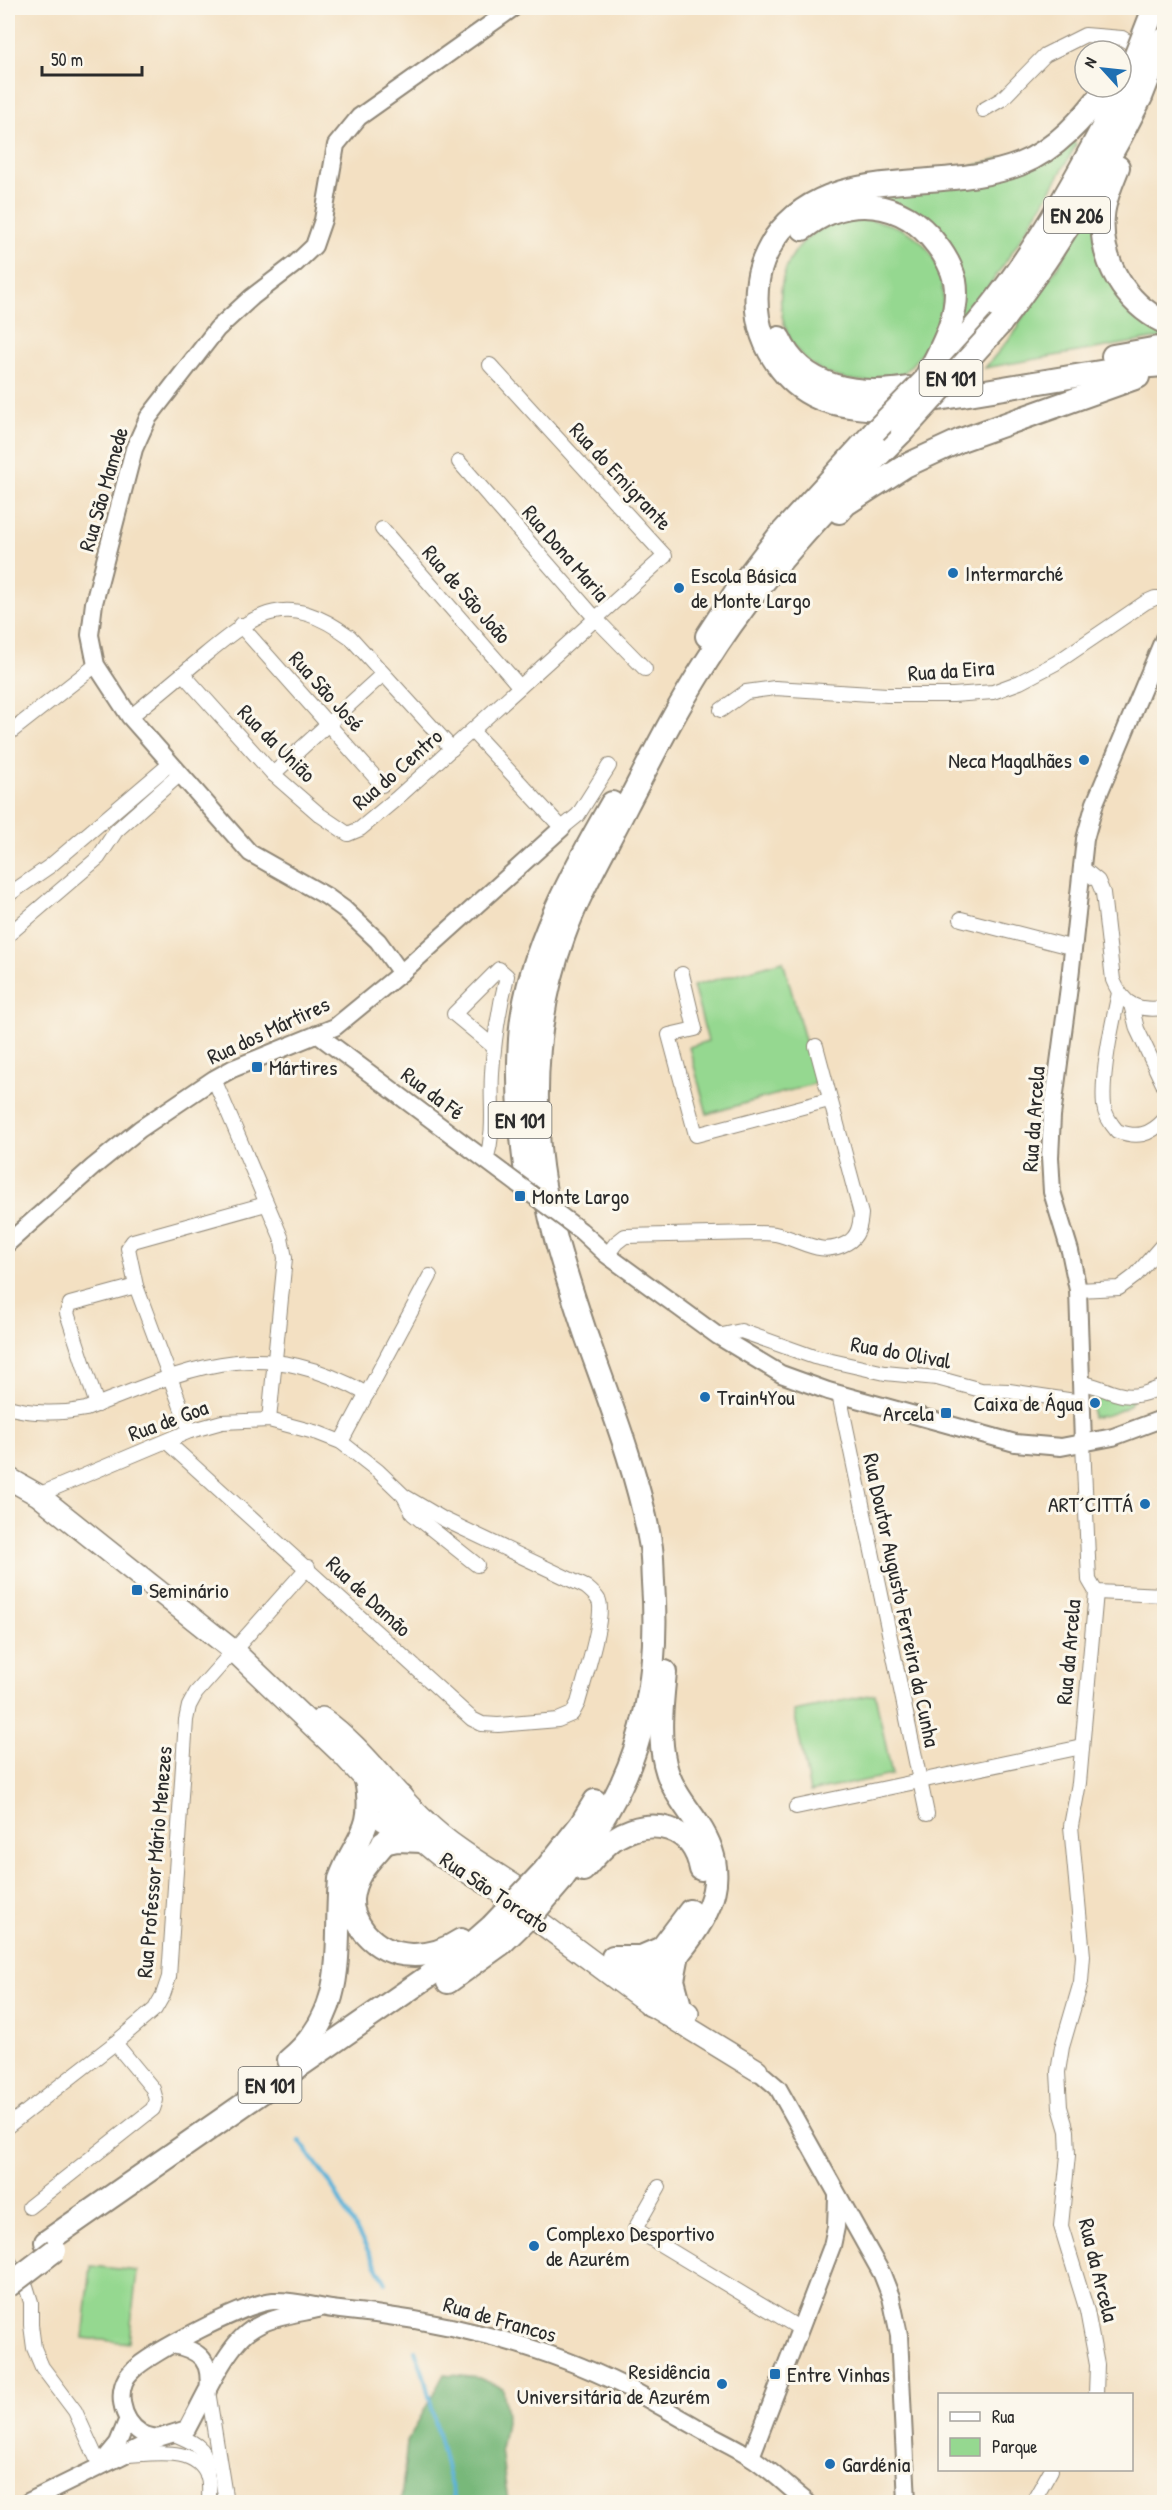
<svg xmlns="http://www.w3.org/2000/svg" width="1172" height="2510" font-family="'Patrick Hand',sans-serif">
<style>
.green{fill:#95d890;stroke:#60825e;stroke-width:1.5}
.forest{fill:#78b87a;stroke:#527252;stroke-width:1.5}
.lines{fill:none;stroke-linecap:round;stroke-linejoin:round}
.stream{stroke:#5cb3d9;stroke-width:4}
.minor-casing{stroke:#8f8676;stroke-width:16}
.tertiary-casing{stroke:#8f8676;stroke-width:20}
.primary-casing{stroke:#8f8676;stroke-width:24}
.trunk-casing{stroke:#8f8676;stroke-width:26}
.minor{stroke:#fff;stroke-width:14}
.tertiary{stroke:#fff;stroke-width:16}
.primary{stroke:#fff;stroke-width:21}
.trunk{stroke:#fff;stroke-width:22}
.tertiary-bridge-casing{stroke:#8f8676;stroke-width:20;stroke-linecap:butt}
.trunk-bridge-casing{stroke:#8f8676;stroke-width:26;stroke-linecap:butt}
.tertiary-bridge{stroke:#fff;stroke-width:16}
.trunk-bridge{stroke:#fff;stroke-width:22}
.poi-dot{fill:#1f6fb2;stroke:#fbf7ec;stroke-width:2}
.labels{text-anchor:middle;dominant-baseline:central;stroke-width:6;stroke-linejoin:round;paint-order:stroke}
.shield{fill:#fbf7ec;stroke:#696865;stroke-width:1.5}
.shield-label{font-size:21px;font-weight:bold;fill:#2b2b2b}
.street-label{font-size:22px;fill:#2b2b2b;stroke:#fbf7ec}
.poi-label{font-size:22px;fill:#2b2b2b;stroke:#fbf7ec;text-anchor:start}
</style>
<rect width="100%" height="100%" fill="#fbf7ec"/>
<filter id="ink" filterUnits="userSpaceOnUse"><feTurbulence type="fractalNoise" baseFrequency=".0167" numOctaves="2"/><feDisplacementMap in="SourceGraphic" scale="12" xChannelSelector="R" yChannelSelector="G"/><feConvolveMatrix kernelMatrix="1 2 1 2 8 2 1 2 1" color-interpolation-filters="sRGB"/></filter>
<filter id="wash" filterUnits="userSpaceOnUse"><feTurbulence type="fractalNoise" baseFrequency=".008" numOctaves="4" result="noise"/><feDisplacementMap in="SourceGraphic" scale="24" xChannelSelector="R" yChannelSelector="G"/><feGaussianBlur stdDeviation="1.35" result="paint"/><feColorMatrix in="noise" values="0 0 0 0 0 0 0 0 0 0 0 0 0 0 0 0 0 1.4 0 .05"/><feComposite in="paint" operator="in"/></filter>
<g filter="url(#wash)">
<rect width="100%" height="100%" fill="#f3e0c2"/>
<g class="green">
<path d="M1071,138L1076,145C1040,212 999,275 954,334L960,319L925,220L815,209L887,191Z"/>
<polygon points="1095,206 1095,248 1164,331 1164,337 985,368 1019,327 1018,324 1058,266"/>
<path d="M856,218C877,220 900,225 917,238C944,260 950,306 934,337C925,353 907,368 895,383C867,382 835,383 811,364C769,332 770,259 817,231C829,224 843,221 856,218Z"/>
<polygon points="783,961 817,1083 707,1114 689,1047 708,1041 693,986"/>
<path d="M1091,1387L1133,1400C1126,1411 1105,1417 1092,1417Z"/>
<polygon points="875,1694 892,1775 810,1792 794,1711"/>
<polygon points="91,2266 137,2271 129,2343 83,2338"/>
</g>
<polygon class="forest" points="444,2374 479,2378 503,2388 507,2416 501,2450 508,2502 401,2502 407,2442"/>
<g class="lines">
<g class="stream">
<polyline points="299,2140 330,2183 386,2283"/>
<polyline points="415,2350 424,2376 455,2502"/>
</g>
</g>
</g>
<g filter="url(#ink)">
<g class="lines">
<defs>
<g id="minor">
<polyline points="983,110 1002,99 1045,55 1085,35 1122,38 1143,51"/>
<polyline points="459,462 596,619 645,669"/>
<polyline points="382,529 520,687"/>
<polyline points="240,625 382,785"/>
<polyline points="183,674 273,774 320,815 348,834 360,829 396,799 665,556 490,365"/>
<polyline points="721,710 746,692 775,688 887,695 953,695 993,692 1020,682 1056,663 1146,602 1155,598 1164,598"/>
<path d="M130,717C155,697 180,676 205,655C258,611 287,591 350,637L452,749"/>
<polyline points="472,731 562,828 578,815 609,766"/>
<polyline points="8,734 96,665"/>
<polyline points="273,774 383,674"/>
<path d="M1081,867L1098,881L1103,893L1113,980C1124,1006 1137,1011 1164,1008"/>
<polyline points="8,895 50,866 171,763"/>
<polyline points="961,919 1074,948"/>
<polyline points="8,935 98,858 116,831 180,774"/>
<polyline points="682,974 695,1029 669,1035 696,1135 829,1100"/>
<path d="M1119,993C1112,1025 1101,1074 1104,1106C1105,1115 1111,1124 1117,1131C1137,1138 1149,1136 1164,1120"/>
<polyline points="1131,1004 1137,1029 1164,1086"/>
<polyline points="214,1079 281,1237 285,1258 269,1420"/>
<path d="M486,1161C496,1127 490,1106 492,1073C494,1040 499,1008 507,976L499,969L454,1014L494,1047"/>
<path d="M607,1255L616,1243L625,1236L755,1233C762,1233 768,1233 775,1234C801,1239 820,1258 847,1243C858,1237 860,1226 861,1214L816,1046"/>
<polyline points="1078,1290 1119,1288 1135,1276 1164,1243"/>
<polyline points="718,1336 741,1331 814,1357 885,1373 937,1378 981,1390 1009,1391 1081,1402"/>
<path d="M1081,1383C1095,1384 1105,1391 1118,1394C1134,1399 1150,1392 1164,1386"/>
<polyline points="839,1394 927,1814"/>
<polyline points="97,1405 67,1313 70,1304 136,1286"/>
<path d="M8,1407C32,1414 61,1414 86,1409C191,1368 259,1333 367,1394"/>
<polyline points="190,1431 136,1286 128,1248 133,1241 266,1204"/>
<polyline points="341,1442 430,1276"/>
<polyline points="1083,1443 1089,1580 1096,1592 1079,1783 1071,1826 1083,1956 1081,1982 1062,2047 1058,2072 1060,2107 1067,2131 1068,2155 1061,2226 1087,2311 1097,2365 1096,2394"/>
<path d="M38,1495L190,1431L222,1422L269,1420L318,1433L341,1442L378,1471L404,1496L443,1519L586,1587C591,1591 596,1595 599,1601C605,1617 583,1684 578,1703L572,1714L558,1720L498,1725L482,1724L472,1719L167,1442"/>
<polyline points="404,1496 413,1514 477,1565"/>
<polyline points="1096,1592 1164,1595"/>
<polyline points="796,1807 1082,1747"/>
<polyline points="8,2126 115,2043 155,2009 163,1995 169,1977 186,1720 189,1706 196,1693 308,1567"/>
<polyline points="659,2187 635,2229 799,2328"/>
<polyline points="29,2207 153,2109 156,2100 153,2089 115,2043"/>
<polyline points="8,2260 26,2286 31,2302 31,2325 34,2348 42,2367 75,2411 100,2466"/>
<polyline points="208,2391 226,2502"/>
<path d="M174,2434C199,2445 208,2447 207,2476"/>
<path d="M127,2455C152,2454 198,2445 208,2478C210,2486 209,2495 209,2502"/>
<polyline points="1033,2502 1051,2470"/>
</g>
<g id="tertiary">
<polyline points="401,973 378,941 344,909 326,896 250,853 130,717 96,665 90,635 94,603 134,449 148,418 217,329 252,297 295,264 314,246 323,220 336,145 359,117 513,8"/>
<polyline points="317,1034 503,1173"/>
<polyline points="581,1231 607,1255 718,1336 781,1374 828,1391 1015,1443 1061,1447 1113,1437 1164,1418"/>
<polyline points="8,1243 93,1167 140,1129 214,1079 232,1069 335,1027 401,973 562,828"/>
<polyline points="1083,1443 1078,1290 1070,1251 1052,1192 1050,1157 1052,1116 1069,987 1085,839 1095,803 1164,638"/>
<polyline points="757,2070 778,2088 882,2274 891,2297 899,2335 907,2502"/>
<path d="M173,2345C201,2350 212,2362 208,2391"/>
<path d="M158,2438C153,2437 146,2436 141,2433C121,2420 114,2388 132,2371C151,2352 246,2303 273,2301C296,2300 318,2308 340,2310C435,2319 539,2343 624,2386C648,2398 671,2413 695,2426C713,2437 733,2445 751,2457C771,2470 789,2488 807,2502"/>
<polyline points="751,2457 832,2246 836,2227 837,2197"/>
<polyline points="100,2465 118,2443 127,2421"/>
<path d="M28,2502L158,2438L187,2429C202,2402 225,2349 248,2332C267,2317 296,2314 318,2309"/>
</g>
<g id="primary">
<polyline points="8,1478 38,1495 235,1652 342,1754 422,1841 440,1856 494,1888 651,2005 757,2070"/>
<path d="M322,1718C362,1746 389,1788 425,1821C458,1853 500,1874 537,1901"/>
<polyline points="636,1975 688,2013"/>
</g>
<g id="trunk">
<path d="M1107,87C1084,118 1056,150 1020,164C942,195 829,160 775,238C767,251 760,265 758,280C753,313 760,342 781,369C807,402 838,406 878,409L1124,368L1164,365"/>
<path d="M1118,167C1112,183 1104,199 1103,216C1099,260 1125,303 1164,322"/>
<path d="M803,229C846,194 903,199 936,244C944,254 952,268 955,281C961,316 939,352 924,381"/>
<path d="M1000,324C1055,252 1101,178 1141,97"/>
<path d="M779,338C802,390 860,396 908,388"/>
<polyline points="1113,356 1164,347"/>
<path d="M940,365C1017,287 1074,185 1123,88"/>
<polyline points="839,512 846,504 905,466 961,440 1138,377"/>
<polyline points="707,636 735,593 778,537 875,431"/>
<path d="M527,1182C520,1130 516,1079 521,1027C529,950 574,869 612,803"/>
<path d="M401,1797C400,1805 400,1816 397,1824C386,1850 355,1864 352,1899C351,1911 358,1924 365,1933C390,1962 431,1960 461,1940"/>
<polyline points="384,1820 398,1816 424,1821"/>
<polyline points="383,1843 397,1840 422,1841"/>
<path d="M583,1870C594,1858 604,1845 617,1837C652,1816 693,1826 701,1869"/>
<polyline points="544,1871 581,1824 595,1801"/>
<path d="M561,1881C583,1850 605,1819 621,1785C651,1721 658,1651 653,1582C652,1568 653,1555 650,1542C638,1473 609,1400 586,1335C564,1269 541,1202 538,1132C534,1066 541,997 564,935C580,890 606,847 627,805C652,757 676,709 705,664C759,577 830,504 902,432"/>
<polyline points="678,1954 673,1980 680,2006"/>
<polyline points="613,1957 641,1957 662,1948"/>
<path d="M613,1975C650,1984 654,1983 679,1953C713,1912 731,1873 698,1824C685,1805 670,1787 665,1764C658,1735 662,1702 665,1672"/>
<polyline points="448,1982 501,1944"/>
<polyline points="651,2005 645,1976 662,1948 690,1911"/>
<path d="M289,2060C350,2010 334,1948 340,1879C355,1837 376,1833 366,1780"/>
<polyline points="46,2242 459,1955 492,1926"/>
</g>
</defs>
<use href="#minor" class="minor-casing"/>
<use href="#tertiary" class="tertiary-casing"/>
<use href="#primary" class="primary-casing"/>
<use href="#trunk" class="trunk-casing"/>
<use href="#minor" class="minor"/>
<use href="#tertiary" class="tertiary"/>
<use href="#primary" class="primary"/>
<use href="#trunk" class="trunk"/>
<defs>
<polyline id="tertiary-bridge" points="503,1173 581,1231"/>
<g id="trunk-bridge">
<polyline points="1123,88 1153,11"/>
<polyline points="1141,97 1164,39"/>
<polyline points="875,431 924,381"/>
<polyline points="902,432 1000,324"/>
<polyline points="492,1926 544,1871"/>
<polyline points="501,1944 536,1910 561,1881"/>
<polyline points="8,2286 55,2250"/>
</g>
</defs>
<use href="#tertiary-bridge" class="tertiary-bridge-casing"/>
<use href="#trunk-bridge" class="trunk-bridge-casing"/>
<use href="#tertiary-bridge" class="tertiary-bridge"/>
<use href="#trunk-bridge" class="trunk-bridge"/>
</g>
</g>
<g class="poi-dot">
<circle cx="953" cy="573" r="6"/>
<circle cx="679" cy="588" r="6"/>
<circle cx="1084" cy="760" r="6"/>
<rect x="251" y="1061" width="12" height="12" rx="3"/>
<rect x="514" y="1190" width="12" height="12" rx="3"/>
<circle cx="705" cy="1397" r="6"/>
<circle cx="1095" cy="1403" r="6"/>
<rect x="940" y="1407" width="12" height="12" rx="3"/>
<circle cx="1145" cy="1504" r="6"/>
<rect x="131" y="1584" width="12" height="12" rx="3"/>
<circle cx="534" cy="2246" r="6"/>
<rect x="769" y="2368" width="12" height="12" rx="3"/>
<circle cx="722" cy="2384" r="6"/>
<circle cx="830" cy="2464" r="6"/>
</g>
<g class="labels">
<g class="shield">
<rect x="1044" y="197" width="66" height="36" rx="4.5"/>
<rect x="919.5" y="360" width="63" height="36" rx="4.5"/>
<rect x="488.5" y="1102" width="63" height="36" rx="4.5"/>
<rect x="238.5" y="2067" width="63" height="36" rx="4.5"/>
</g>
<g class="shield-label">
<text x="1077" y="215">EN 206</text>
<text x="951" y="378">EN 101</text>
<text x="520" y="1120">EN 101</text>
<text x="270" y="2085">EN 101</text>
</g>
<g class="street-label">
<text transform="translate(621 476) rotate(47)">Rua do Emigrante</text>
<text transform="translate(103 489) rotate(-74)">Rua São Mamede</text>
<text transform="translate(566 553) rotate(49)">Rua Dona Maria</text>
<text transform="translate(467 594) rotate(49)">Rua de São João</text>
<text transform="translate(951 670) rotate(-4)">Rua da Eira</text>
<text transform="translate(327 691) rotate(48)">Rua São José</text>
<text transform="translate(277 743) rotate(45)">Rua da União</text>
<text transform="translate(397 769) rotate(-41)">Rua do Centro</text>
<text transform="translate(268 1030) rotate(-25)">Rua dos Mártires</text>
<text transform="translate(433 1093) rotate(37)">Rua da Fé</text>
<text transform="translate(1033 1119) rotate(-86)">Rua da Arcela</text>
<text transform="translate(901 1352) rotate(10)">Rua do Olival</text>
<text transform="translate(168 1420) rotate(-20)">Rua de Goa</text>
<text transform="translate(369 1596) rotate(43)">Rua de Damão</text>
<text transform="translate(902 1600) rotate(78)">Rua Doutor Augusto Ferreira da Cunha</text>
<text transform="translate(1068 1652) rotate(-85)">Rua da Arcela</text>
<text transform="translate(154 1862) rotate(-85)">Rua Professor Mário Menezes</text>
<text transform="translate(495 1892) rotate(34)">Rua São Torcato</text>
<text transform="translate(1099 2270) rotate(76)">Rua da Arcela</text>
<text transform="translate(500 2319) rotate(16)">Rua de Francos</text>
</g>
<g class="poi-label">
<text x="965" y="573">Intermarché</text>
<text x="691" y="575">Escola Básica<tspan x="691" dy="25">de Monte Largo</tspan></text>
<text x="1072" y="760" text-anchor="end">Neca Magalhães</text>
<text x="269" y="1067">Mártires</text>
<text x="532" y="1196">Monte Largo</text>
<text x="717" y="1397">Train4You</text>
<text x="1083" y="1403" text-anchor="end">Caixa de Água</text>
<text x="934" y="1413" text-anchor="end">Arcela</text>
<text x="1133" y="1504" text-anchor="end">ART´CITTÁ</text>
<text x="149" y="1590">Seminário</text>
<text x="546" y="2233">Complexo Desportivo<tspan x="546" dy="25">de Azurém</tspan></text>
<text x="710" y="2371" text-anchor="end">Residência<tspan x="710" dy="25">Universitária de Azurém</tspan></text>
<text x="787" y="2374">Entre Vinhas</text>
<text x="842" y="2464">Gardénia</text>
</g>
</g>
<rect width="1172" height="2510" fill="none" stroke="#fbf7ec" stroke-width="30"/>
<rect x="938" y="2393" width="195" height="78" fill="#fbf7ec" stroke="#a8a59f" stroke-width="1.5"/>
<rect x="950" y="2412" width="30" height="9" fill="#ffffff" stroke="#a8a59f" stroke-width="1.5"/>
<text x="992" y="2423" font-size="18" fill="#2b2b2b">Rua</text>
<rect x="950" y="2438" width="30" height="18" fill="#95d890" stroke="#a8a59f" stroke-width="1.5"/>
<text x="992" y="2453" font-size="18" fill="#2b2b2b">Parque</text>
<g transform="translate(1103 69) rotate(297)"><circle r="28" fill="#fbf7ec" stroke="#a8a59f" stroke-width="1.5"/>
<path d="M0-4.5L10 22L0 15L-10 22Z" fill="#1f6fb2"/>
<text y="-9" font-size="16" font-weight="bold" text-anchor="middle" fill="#2b2b2b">N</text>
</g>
<path d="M42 66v9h100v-9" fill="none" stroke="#2b2b2b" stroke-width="3"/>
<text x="51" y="66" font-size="18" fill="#2b2b2b" stroke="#fbf7ec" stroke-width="4.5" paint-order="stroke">50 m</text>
</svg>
